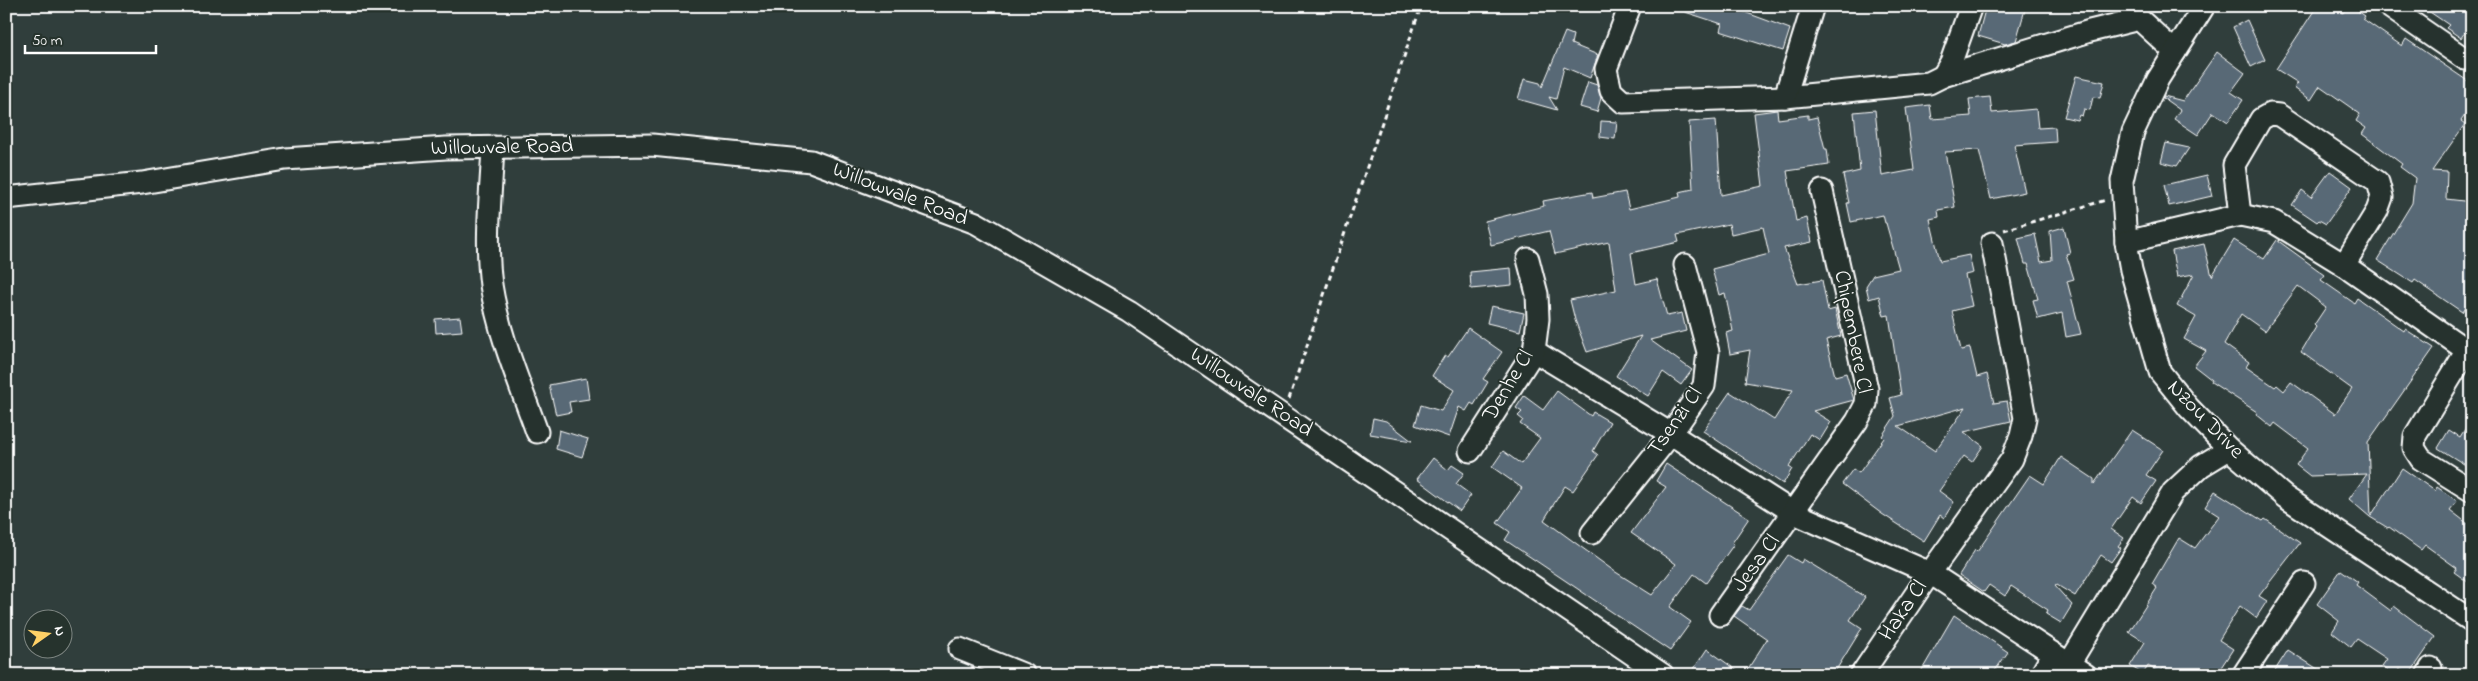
<svg xmlns="http://www.w3.org/2000/svg" width="2478" height="681" font-family="'Indie Flower',sans-serif">
<style>
.building{fill:#596976;stroke:#fff;fill-rule:evenodd}
.lines{fill:none;stroke-linecap:round;stroke-linejoin:round}
.minor-casing{stroke:#fff;stroke-width:25}
.path{stroke:#fff;stroke-width:3;stroke-dasharray:5 4;stroke-linecap:butt}
.minor{stroke:#26332d;stroke-width:21}
.labels{text-anchor:middle;dominant-baseline:central;stroke-width:4;stroke-linejoin:round;paint-order:stroke}
.street-label{font-size:22px;fill:#fff;stroke:#26332d}
</style>
<rect width="100%" height="100%" fill="#303e3c"/>
<filter id="ink" filterUnits="userSpaceOnUse"><feTurbulence type="fractalNoise" baseFrequency=".02" numOctaves="2"/><feDisplacementMap in="SourceGraphic" scale="10" xChannelSelector="R" yChannelSelector="G"/><feConvolveMatrix kernelMatrix="1 2 1 2 8 2 1 2 1" color-interpolation-filters="sRGB"/></filter>
<g filter="url(#ink)">
<g class="building">
<polygon points="1676,6 1728,6 1790,29 1783,51 1720,31 1722,24 1676,9"/>
<polygon points="1986,6 2026,6 2016,41 2005,44 1978,36"/>
<polygon points="2317,6 2333,6 2343,13 2348,6 2351,6 2365,16 2363,19 2402,46 2406,39 2472,84 2472,105 2461,121 2465,124 2432,171 2447,172 2446,199 2472,202 2472,298 2462,312 2415,280 2413,283 2377,260 2412,203 2415,178 2400,167 2402,164 2362,134 2366,128 2356,121 2360,114 2320,86 2311,100 2294,88 2298,83 2276,69"/>
<polygon points="2421,6 2457,6 2472,16 2472,21 2461,38 2446,28 2449,25"/>
<polygon points="2247,20 2265,60 2251,67 2233,27"/>
<polygon points="1565,32 1573,35 1571,44 1598,55 1590,78 1564,67 1556,99 1549,97 1557,110 1518,99 1524,79 1540,83 1542,87"/>
<polygon points="2217,52 2245,73 2231,92 2243,100 2228,122 2213,112 2198,135 2174,119 2180,110 2163,98 2164,96 2183,101"/>
<polygon points="2076,76 2104,82 2100,98 2093,97 2090,110 2084,109 2082,116 2079,115 2077,120 2064,117"/>
<polygon points="1588,82 1597,85 1601,98 1597,112 1580,107"/>
<path d="M1990,97L1992,113L2036,109L2038,128L2055,127L2056,142L2014,145L2025,192L1991,199L1979,150L1945,152L1955,207L1938,210L1939,217L1930,219L1940,261L1969,255L1973,273L1965,275L1972,306L1952,311L1961,350L1970,348L1977,377L1987,374L1994,403L2007,401L2011,421L1964,432L1983,446L1972,462L1964,456L1939,491L1954,502L1944,518L1940,515L1924,541L1882,514L1842,484L1853,469L1859,473L1884,438L1882,436L1895,416L1890,398L1901,395L1889,315L1884,316L1879,296L1869,299L1866,286L1873,275L1899,269L1886,223H1885L1883,215L1851,222L1847,203H1849L1843,175L1860,171L1854,112L1875,110L1882,176L1914,170L1906,108L1930,105L1932,119L1971,116L1969,99ZM1966,407L1935,451L1898,426Z"/>
<polygon points="1777,110 1778,119 1808,115 1808,119 1817,117 1825,149 1827,149 1829,165 1787,171 1796,221 1807,218 1812,242 1784,248 1798,284 1822,280 1828,311 1835,309 1841,336 1826,340 1835,376 1846,373 1854,400 1813,411 1831,422 1820,440 1810,434 1789,467 1792,469 1783,484 1703,431 1730,392 1774,420 1793,390 1745,382 1750,350 1730,354 1726,333 1733,331 1725,293 1719,295 1712,269 1769,254 1763,227 1731,234 1729,224 1677,235 1679,242 1631,253 1636,284 1657,279 1667,316 1682,313 1686,331 1650,340 1692,370 1681,385 1663,372 1648,396 1616,376 1641,336 1587,352 1575,320 1570,300 1616,290 1609,242 1555,254 1549,231 1491,245 1485,221 1544,206 1543,201 1592,192 1593,198 1625,192 1629,209 1680,197 1679,192 1693,189 1689,122 1716,120 1721,195 1763,186 1754,113"/>
<polygon points="1601,121 1617,122 1615,139 1600,137"/>
<polygon points="2166,143 2189,148 2177,166 2161,162"/>
<polygon points="2330,171 2352,187 2326,224 2319,220 2317,222 2292,205 2302,190 2311,197"/>
<polygon points="2207,175 2212,196 2169,206 2164,185"/>
<polygon points="2064,227 2070,253 2066,254 2074,279 2067,281 2081,334 2066,337 2062,313 2038,319 2033,300 2038,299 2028,264 2025,264 2018,238 2035,234 2041,262 2052,260 2050,231"/>
<path d="M2234,240L2264,259L2277,240L2325,275L2321,280L2354,303L2357,298L2404,331L2405,329L2434,348L2368,442L2371,516L2402,468L2435,491L2437,487L2457,501L2450,510L2472,527V585L2454,572L2457,568L2425,545L2421,550L2389,527L2388,528L2370,517L2349,499L2367,474L2310,476L2296,465L2308,448L2275,423L2272,427L2256,414L2257,412L2211,382L2212,380L2194,366L2206,351L2184,339L2196,317L2177,306L2194,274L2177,277L2172,251L2204,244L2212,276ZM2298,286L2326,307L2314,325L2316,327L2301,352L2352,389L2335,414L2291,382L2284,391L2277,385L2275,387L2246,367L2249,362L2224,344L2241,314L2265,331Z"/>
<polygon points="1511,268 1512,285 1471,289 1470,272"/>
<polygon points="1491,306 1524,313 1520,331 1487,323"/>
<polygon points="460,317 462,331 436,333 435,319"/>
<polygon points="1468,328 1502,352 1483,379 1488,382 1474,405 1471,403 1466,411 1459,407 1449,437 1415,425 1421,405 1441,411 1454,390 1432,376 1445,355 1448,357"/>
<polygon points="586,378 589,399 569,402 571,412 556,415 549,385"/>
<polygon points="1557,391 1591,416 1593,412 1610,422 1593,451 1598,455 1573,491 1565,486 1544,520 1614,571 1652,595 1676,564 1631,533 1666,487 1656,481 1666,464 1749,518 1732,543 1734,544 1706,583 1694,574 1670,607 1691,622 1670,651 1505,540 1510,532 1497,523 1522,488 1492,467 1503,451 1521,464 1540,438 1520,424 1523,420 1518,416 1522,412 1516,408 1524,396 1543,410"/>
<polygon points="1373,418 1386,421 1412,441 1370,434"/>
<polygon points="2472,418 2472,469 2438,448 2449,430 2460,437"/>
<polygon points="559,430 588,439 582,457 556,449"/>
<polygon points="2132,430 2163,450 2146,475 2156,481 2141,503 2133,497 2111,529 2124,538 2118,546 2121,548 2111,562 2101,555 2075,596 2057,585 2055,586 2072,605 2061,623 2046,614 2048,610 2011,586 2005,596 1989,585 1984,592 1959,575 1975,550 1977,552 2030,475 2044,484 2061,457 2094,479 2094,484"/>
<polygon points="1433,458 1448,470 1452,465 1464,473 1456,484 1471,495 1460,511 1417,479"/>
<polygon points="2215,491 2263,521 2265,519 2300,543 2259,596 2267,601 2256,618 2240,606 2219,640 2233,649 2216,675 2173,675 2163,668 2160,673 2148,666 2143,674 2130,666 2145,642 2129,632 2157,588 2152,584 2179,538 2195,548 2219,516 2205,507"/>
<polygon points="1788,555 1801,563 1803,559 1865,597 1850,620 1862,628 1833,675 1744,675 1767,639 1734,616 1742,606 1749,610"/>
<polygon points="2341,570 2358,582 2356,585 2391,611 2394,606 2435,637 2409,675 2399,669 2395,675 2382,666 2387,659 2357,639 2351,647 2332,632 2339,621 2317,604"/>
<polygon points="1954,615 2008,652 1992,675 1919,675"/>
<polygon points="1707,649 1743,675 1700,675 1693,670"/>
<polygon points="2288,650 2327,675 2272,675"/>
</g>
<g class="lines">
<defs>
<g id="minor">
<polyline points="1630,6 1606,69 1611,91 1623,102 1785,97 1929,83 1943,76 2090,31 2139,19 2175,52"/>
<polyline points="2204,6 2158,79 2133,132 2122,181 2126,242 2131,270 2160,372 2189,408 2229,449 2285,497 2472,621"/>
<polyline points="2388,6 2465,59 2472,59"/>
<polyline points="1943,76 1951,62 1971,6"/>
<polyline points="1785,97 1813,6"/>
<path d="M493,147C491,193 485,240 491,285C499,336 520,384 537,432"/>
<polyline points="6,198 142,183 285,159 446,148 652,145 811,161 976,223 1129,311 1663,675"/>
<polyline points="2240,215 2234,165 2261,119 2270,114 2279,115 2378,182 2382,197 2377,211 2344,265"/>
<polyline points="2126,242 2240,215 2274,222 2344,265 2472,354"/>
<polyline points="2472,342 2415,436 2414,448 2421,459 2472,491"/>
<polyline points="1534,351 1671,434 1794,513 1930,573 2086,675"/>
<polyline points="1470,451 1534,351 1538,319 1537,294 1528,259"/>
<polyline points="1592,533 1671,434 1704,386 1708,352 1685,265"/>
<polyline points="1720,615 1857,421 1866,404 1867,389 1822,191"/>
<polyline points="960,649 1025,675"/>
<polyline points="2069,664 2173,492 2201,466 2229,449"/>
<polyline points="1861,675 1930,573 2012,459 2021,436 2025,418 1992,243"/>
<polyline points="2041,675 2053,654"/>
<polyline points="2243,675 2304,583"/>
<polyline points="2427,675 2431,668"/>
</g>
</defs>
<use href="#minor" class="minor-casing"/>
<g class="path">
<polyline points="2004,230 2106,200"/>
<polyline points="1289,399 1421,6"/>
</g>
<use href="#minor" class="minor"/>
</g>
</g>
<g class="labels">
<g class="street-label">
<text transform="translate(502 148) rotate(-1)">Willowvale Road</text>
<text transform="translate(900 195) rotate(21)">Willowvale Road</text>
<text transform="translate(1852 332) rotate(79)">Chipembere Cl</text>
<text transform="translate(1509 386) rotate(-59)">Denhe Cl</text>
<text transform="translate(1251 393) rotate(34)">Willowvale Road</text>
<text transform="translate(2205 420) rotate(46)">Nzou Drive</text>
<text transform="translate(1676 422) rotate(-55)">Tsenzi Cl</text>
<text transform="translate(1757 564) rotate(-54)">Jesa Cl</text>
<text transform="translate(1904 611) rotate(-56)">Haka Cl</text>
</g>
</g>
<rect width="2478" height="681" fill="none" stroke="#26332d" stroke-width="25"/>
<rect x="12" y="12" width="2453" height="656" fill="none" stroke="#fff" stroke-width="2" filter="url(#ink)"/>
<g transform="translate(48 634) rotate(76)"><circle r="24" fill="#26332d" stroke="#7d8581"/>
<path d="M0-4L9 19L0 12L-9 19Z" fill="#ffd166"/>
<text y="-8" font-size="14" font-weight="bold" text-anchor="middle" fill="#ffffff">N</text>
</g>
<path d="M25 45v8h131v-8" fill="none" stroke="#ffffff" stroke-width="2.5"/>
<text x="32" y="45" font-size="15" fill="#ffffff" stroke="#26332d" stroke-width="4" paint-order="stroke">50 m</text>
</svg>
